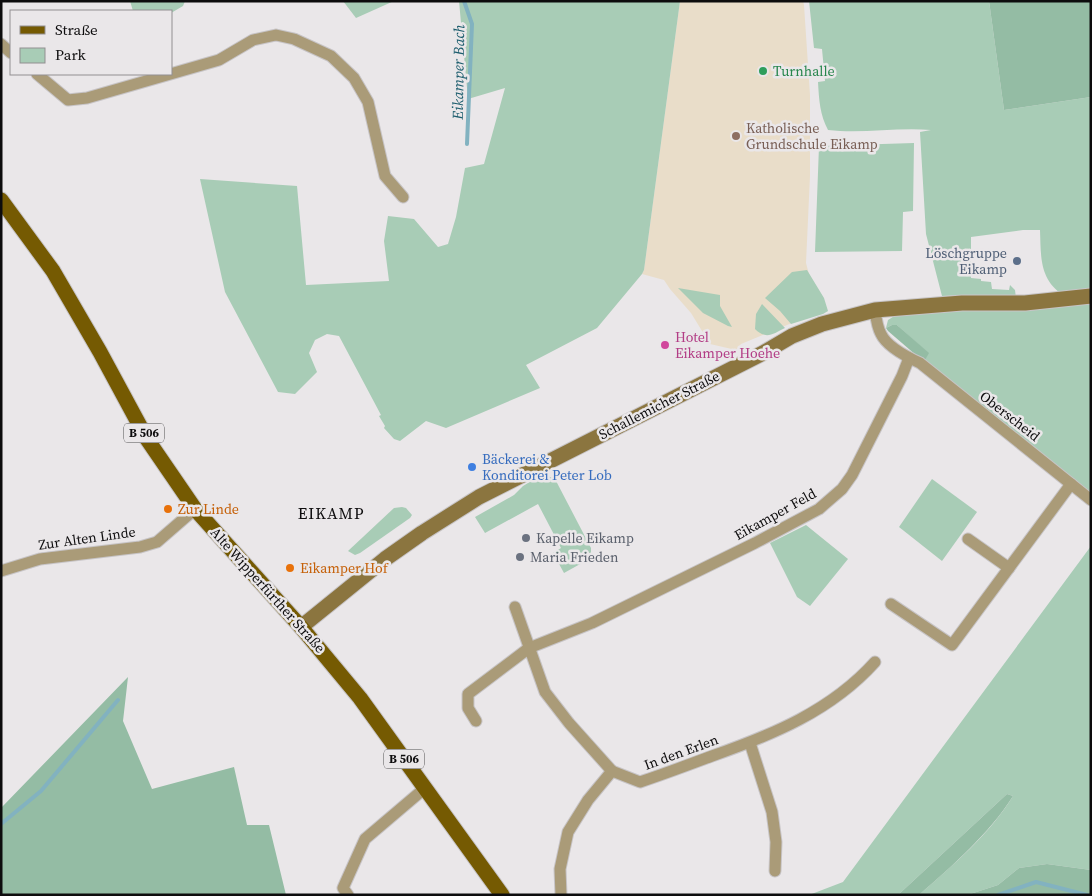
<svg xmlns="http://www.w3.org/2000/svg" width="1092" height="896" font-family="'Source Serif 4',serif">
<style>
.education{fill:#e9ddc9}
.green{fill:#a8ccb6}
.forest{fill:#94bca4}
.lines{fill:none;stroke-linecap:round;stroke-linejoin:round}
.stream{stroke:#82b2c0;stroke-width:4}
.street-casing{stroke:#c7c4c6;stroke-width:13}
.secondary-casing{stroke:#c7c4c6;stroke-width:17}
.primary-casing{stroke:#c7c4c6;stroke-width:17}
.street{stroke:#aa9b78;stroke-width:11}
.secondary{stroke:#8b753f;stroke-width:15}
.primary{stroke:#755a02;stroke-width:15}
.leisure-dot{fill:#2e9e5b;stroke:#eae7e9;stroke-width:2}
.education-dot{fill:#8d6e63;stroke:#eae7e9;stroke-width:2}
.service-dot{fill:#5c6f8a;stroke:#eae7e9;stroke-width:2}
.hotel-dot{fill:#d1479c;stroke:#eae7e9;stroke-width:2}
.shop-dot{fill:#3f7fe0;stroke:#eae7e9;stroke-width:2}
.food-dot{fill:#e8710a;stroke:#eae7e9;stroke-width:2}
.worship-dot{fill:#6b7280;stroke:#eae7e9;stroke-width:2}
.labels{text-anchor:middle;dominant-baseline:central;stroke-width:5;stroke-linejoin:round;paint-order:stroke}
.shield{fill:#eae7e9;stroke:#4f4e4f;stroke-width:1}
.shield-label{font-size:12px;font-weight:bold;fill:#0d0c0d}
.leisure-label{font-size:14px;fill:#27864d;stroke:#eae7e9;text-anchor:start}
.education-label{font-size:14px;fill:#785e54;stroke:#eae7e9;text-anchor:start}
.service-label{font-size:14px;fill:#4e5e75;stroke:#eae7e9;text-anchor:end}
.hotel-label{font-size:14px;fill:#b23c85;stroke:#eae7e9;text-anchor:start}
.street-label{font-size:14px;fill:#0d0c0d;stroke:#eae7e9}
.shop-label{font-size:14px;fill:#366cbe;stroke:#eae7e9;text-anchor:start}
.food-label{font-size:14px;fill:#c56008;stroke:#eae7e9;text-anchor:start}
.worship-label{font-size:14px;fill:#5b616d;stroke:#eae7e9;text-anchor:start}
.water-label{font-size:15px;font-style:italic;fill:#1e5e6e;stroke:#eae7e9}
.quarter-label{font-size:16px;letter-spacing:1px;fill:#0d0c0d;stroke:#eae7e9}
</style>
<rect width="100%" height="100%" fill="#eae7e9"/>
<polygon class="education" points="680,1 803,1 804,5 810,95 810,176 806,263 811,282 809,316 741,344 736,350 710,344 691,313 670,289 664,280 642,274 644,270"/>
<g class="green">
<polygon points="130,1 185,1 183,6 171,13 171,11 133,11"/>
<polygon points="343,1 394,1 356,18"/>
<polygon points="459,1 680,1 644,270 642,274 597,328 526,365 540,388 446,428 426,421 400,441 394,439 384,428 385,426 379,416 381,415 339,336 327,334 315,340 309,353 317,372 295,394 278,392 225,292 200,179 297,186 306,285 389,281 384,241 388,216 414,219 438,247 448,244 456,217 465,168 484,164 505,88 468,99"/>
<path d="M809,1H989L1004,110L1091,97V290L1063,295C1039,279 1041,256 1040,230H1023L971,237V278L981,279V281L991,282L992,289L1009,290L1010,285L1015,290L1016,298L967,295L942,296L926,234L920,132L931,130C897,127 862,134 828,130C820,115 819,100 818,82L825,81L822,49L814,48Z"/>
<polygon points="914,143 913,211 903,212 902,251 815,252 819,146"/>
<polygon points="807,270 824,298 828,311 823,314 791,324 780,311 765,298 792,272"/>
<polygon points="678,288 720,295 720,306 732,327 728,326 703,313"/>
<polygon points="1091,303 1091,495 924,362 928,353 897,325 892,325 886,328 888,320 896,315"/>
<path d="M762,304L785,328C773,334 766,340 755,329L756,314Z"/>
<polygon points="543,474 555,479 591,548 591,558 564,573 553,553 561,548 538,504 485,533 475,517 514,495 523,486"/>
<polygon points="932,479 977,512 942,561 899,527"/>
<polygon points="402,507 406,508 412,515 410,518 360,553 355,555 348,551 394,508"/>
<polygon points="806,525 848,559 810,606 797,597 770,543"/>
<path d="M1091,546V870L1047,864L1019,868L998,885L967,895H919C953,865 989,835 1013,796L1007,794L898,895H809L843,882Z"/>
</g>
<g class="forest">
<polygon points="989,1 1091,1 1091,97 1004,110"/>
<polygon points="892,325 897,325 929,353 924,362 888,331 886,328"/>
<polygon points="128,677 123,721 152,789 234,767 247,825 269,825 286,895 1,895 1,808"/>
<path d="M1007,794L1013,796C989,834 953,865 919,895H898Z"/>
<polygon points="1047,864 1091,870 1091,895 967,895 998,885 1019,868"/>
</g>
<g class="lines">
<g class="stream">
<polyline points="464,1 472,24 467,144"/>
<polyline points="1,824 41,791 118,700"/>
<polyline points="998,895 1036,882 1087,895"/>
</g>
<defs>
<g id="street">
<polyline points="1,44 11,53"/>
<polyline points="37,74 68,100 87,98 219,60 253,40 276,35 294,39 331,56 354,78 368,102 385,176 403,197"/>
<path d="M875,310C876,318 877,327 881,334C887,347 907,357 920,363L1091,500"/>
<polyline points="968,539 1009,568"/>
<polyline points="1,571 40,559 140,547 157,542 195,509"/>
<polyline points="891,604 952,645 1071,484"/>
<polyline points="515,607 545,692 569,723 612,771"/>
<polyline points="476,721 468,708 468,694 529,648 592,623 755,543 819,509 842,489 852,475 902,376 909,358"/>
<polyline points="750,743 772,812 776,842 775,871"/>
<polyline points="348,895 343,888 365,839 425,788"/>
<path d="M561,895L560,869L568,832L588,800L612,771L640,782C664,774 688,765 712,756C772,735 831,711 875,662"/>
</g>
<polyline id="secondary" points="301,627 385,559 422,533 479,497 763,353 792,336 822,324 875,310 962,303 1025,303 1091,296"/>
<polyline id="primary" points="1,200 53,271 100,352 147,439 195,509 301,627 360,698 502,895"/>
</defs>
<use href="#street" class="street-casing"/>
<use href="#secondary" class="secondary-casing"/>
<use href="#primary" class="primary-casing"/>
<use href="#street" class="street"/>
<use href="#secondary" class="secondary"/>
<use href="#primary" class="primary"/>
</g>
<circle class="leisure-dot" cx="763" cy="71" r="5"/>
<circle class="education-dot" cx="736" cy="136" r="5"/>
<circle class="service-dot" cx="1017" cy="261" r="5"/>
<circle class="hotel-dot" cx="665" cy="345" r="5"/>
<circle class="shop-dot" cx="472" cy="467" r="5"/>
<g class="food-dot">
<circle cx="168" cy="509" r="5"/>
<circle cx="290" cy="568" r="5"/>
</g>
<g class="worship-dot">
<circle cx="526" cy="538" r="5"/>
<circle cx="520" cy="557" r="5"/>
</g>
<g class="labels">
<g class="shield">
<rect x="124" y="423.5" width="40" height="19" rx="4"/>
<rect x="384" y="749.5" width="40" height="19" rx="4"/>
</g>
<g class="shield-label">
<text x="144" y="433">B 506</text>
<text x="404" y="759">B 506</text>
</g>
<g class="leisure-label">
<text x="773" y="71">Turnhalle</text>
</g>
<g class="education-label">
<text x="746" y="128">Katholische<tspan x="746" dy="16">Grundschule Eikamp</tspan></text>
</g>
<g class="service-label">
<text x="1007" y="253">Löschgruppe<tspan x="1007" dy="16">Eikamp</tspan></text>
</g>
<g class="hotel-label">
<text x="675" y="337">Hotel<tspan x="675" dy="16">Eikamper Hoehe</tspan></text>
</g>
<g class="street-label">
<text transform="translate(659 405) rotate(-27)">Schallemicher Straße</text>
<text transform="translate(1010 416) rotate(38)">Oberscheid</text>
<text transform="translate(775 514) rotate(-29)">Eikamper Feld</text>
<text transform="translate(87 538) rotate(-8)">Zur Alten Linde</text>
<text transform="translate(268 590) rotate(48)">Alte Wipperfürther Straße</text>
<text transform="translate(681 752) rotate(-20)">In den Erlen</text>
</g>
<g class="shop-label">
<text x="482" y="459">Bäckerei &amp;<tspan x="482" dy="16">Konditorei Peter Lob</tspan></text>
</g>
<g class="food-label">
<text x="178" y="509">Zur Linde</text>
<text x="300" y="568">Eikamper Hof</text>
</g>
<g class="worship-label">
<text x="536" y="538">Kapelle Eikamp</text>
<text x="530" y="557">Maria Frieden</text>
</g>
<g class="water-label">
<text transform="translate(458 72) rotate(-89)">Eikamper Bach</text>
</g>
<g class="quarter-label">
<text x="331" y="513">EIKAMP</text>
</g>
</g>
<rect width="1092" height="896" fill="none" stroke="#0d0c0d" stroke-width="5"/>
<rect x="10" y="10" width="162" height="65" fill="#eae7e9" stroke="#928f91"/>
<rect x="20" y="26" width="25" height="8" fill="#755a02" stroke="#928f91"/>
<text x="55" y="35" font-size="15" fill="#0d0c0d">Straße</text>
<rect x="20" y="48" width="25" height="15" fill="#a8ccb6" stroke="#928f91"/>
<text x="55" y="60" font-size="15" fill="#0d0c0d">Park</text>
</svg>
